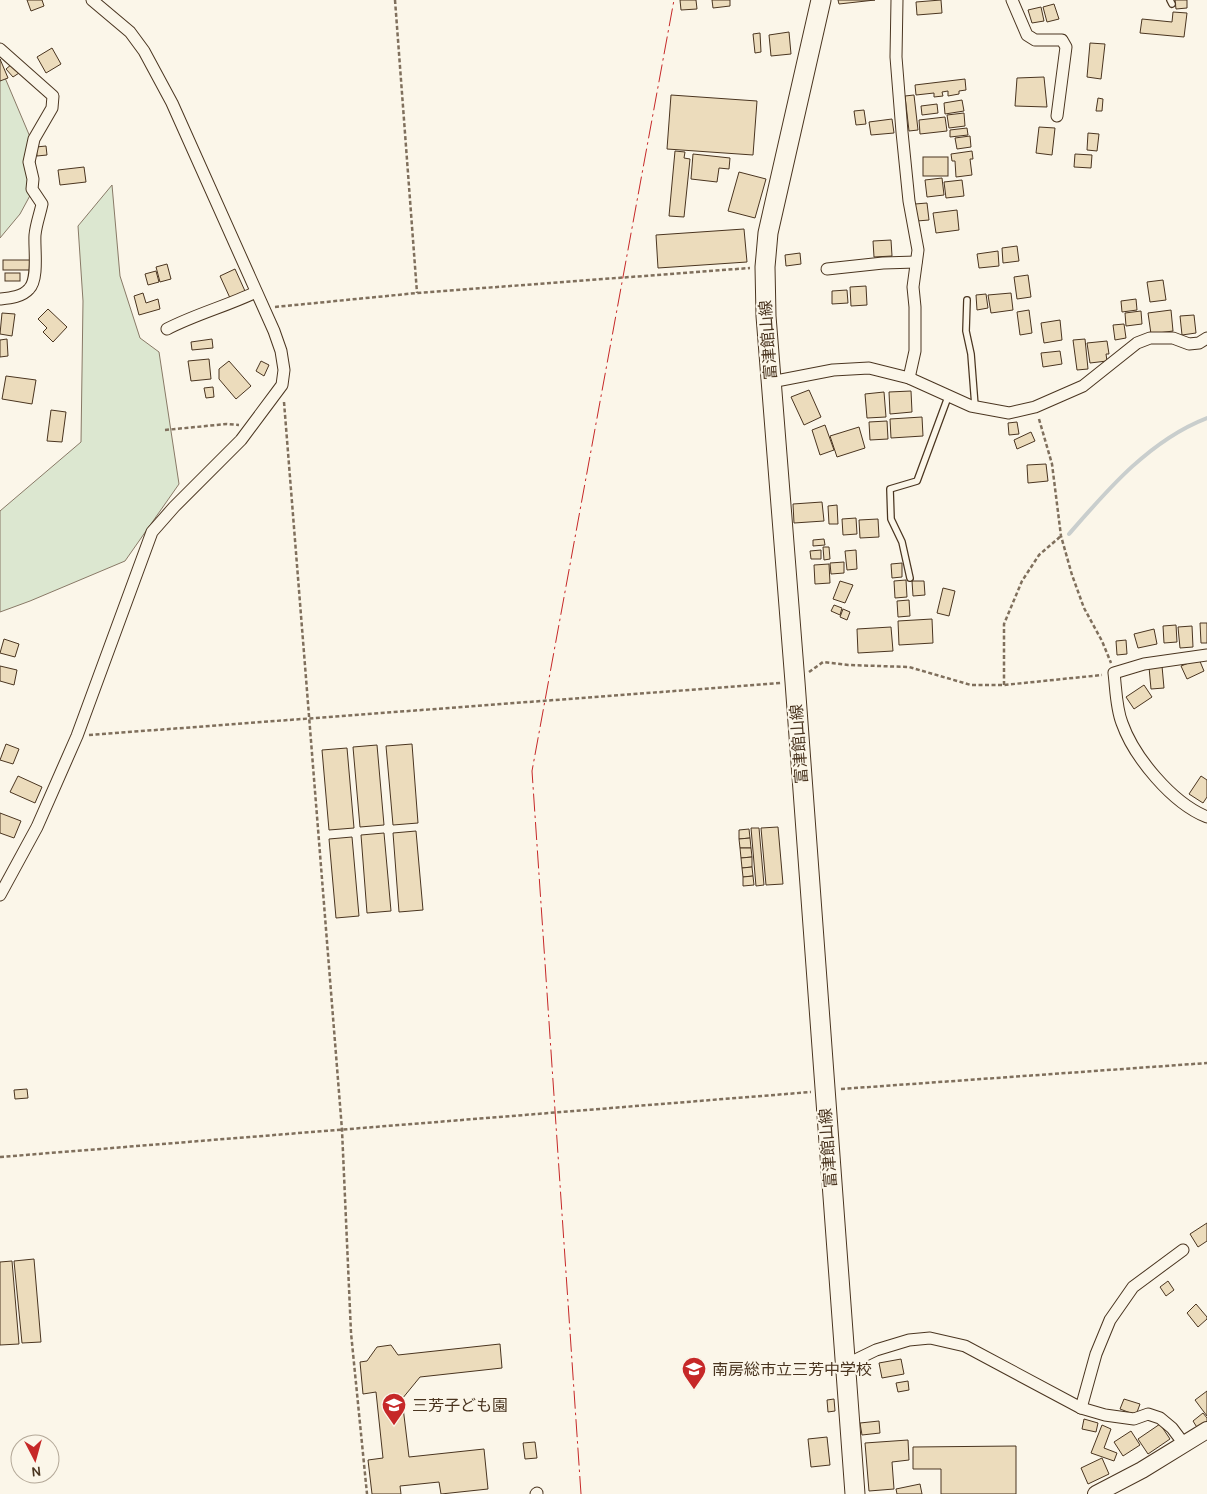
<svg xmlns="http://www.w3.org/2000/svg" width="1207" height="1494" font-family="Karla,'Noto Sans JP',sans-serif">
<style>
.green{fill:#dce7d0;stroke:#887966}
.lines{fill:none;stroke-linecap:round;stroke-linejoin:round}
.stream{stroke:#c9cecd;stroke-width:4}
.building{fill:#ecdcbc;stroke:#4a3520}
.service-casing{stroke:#4a3520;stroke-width:8}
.minor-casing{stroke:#4a3520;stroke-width:13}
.secondary-casing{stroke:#4a3520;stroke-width:18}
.primary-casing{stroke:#4a3520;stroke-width:21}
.path{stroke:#7f6f5c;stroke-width:2.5;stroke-dasharray:4 2.5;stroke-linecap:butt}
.service{stroke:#fbf6e9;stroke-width:5.5}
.minor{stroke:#fbf6e9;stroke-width:11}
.secondary{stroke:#fbf6e9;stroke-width:16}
.primary{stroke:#fbf6e9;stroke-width:19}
.power{stroke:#c62828;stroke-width:1;stroke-dasharray:18 4 2.5 4;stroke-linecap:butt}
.labels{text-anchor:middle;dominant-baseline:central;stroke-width:4;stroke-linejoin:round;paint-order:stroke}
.street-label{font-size:16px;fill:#4a3520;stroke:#fbf6e9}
.poi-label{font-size:16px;fill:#4a3520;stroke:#fbf6e9;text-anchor:start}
</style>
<rect width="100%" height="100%" fill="#fbf6e9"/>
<g class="green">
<polygon points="0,66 36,151 33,190 20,214 0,238"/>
<polygon points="112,185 120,276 140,338 159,352 179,484 125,561 30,601 0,612 0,511 81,442 83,301 78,226"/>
</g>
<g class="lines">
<path class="stream" d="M1069,534C1108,489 1150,440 1207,418"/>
</g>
<g class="building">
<polygon points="27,0 42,0 44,6 31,11"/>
<polygon points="680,0 696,0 697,9 681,10"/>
<polygon points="712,0 730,0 730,6 713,8"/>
<polygon points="838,0 875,0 839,4"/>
<polygon points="941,0 942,13 917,15 916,2"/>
<polygon points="1175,0 1187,0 1187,8 1176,9"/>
<polygon points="1054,4 1059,19 1047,22 1043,7"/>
<polygon points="1041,7 1044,21 1032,23 1028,10"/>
<polygon points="1173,12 1187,13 1184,37 1140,33 1142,19 1172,22"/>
<polygon points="789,32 791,54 771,56 769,35"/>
<polygon points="760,33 761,52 755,53 753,34"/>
<polygon points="1090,43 1105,44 1101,79 1087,77"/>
<polygon points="52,48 61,64 46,73 37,57"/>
<polygon points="0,59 8,78 0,81"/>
<polygon points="12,64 19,73 13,77 6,69"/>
<polygon points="1044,77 1047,107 1015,106 1017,78"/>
<polygon points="965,79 966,90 959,91 959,94 948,96 948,91 942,92 943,96 934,97 934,93 916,95 915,85"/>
<polygon points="671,95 757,101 753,155 667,149"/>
<polygon points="914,95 918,130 909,131 905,96"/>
<polygon points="1098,98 1103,99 1102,111 1096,111"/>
<polygon points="962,100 964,111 945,114 944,103"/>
<polygon points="937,104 938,113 922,115 921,106"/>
<polygon points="864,110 866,124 856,125 854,111"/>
<polygon points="964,113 965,126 949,128 947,115"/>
<polygon points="945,117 947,131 920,134 919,120"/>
<polygon points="892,119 894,133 871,135 869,122"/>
<polygon points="1039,127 1055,128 1052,155 1036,153"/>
<polygon points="967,128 968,135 950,137 950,130"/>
<polygon points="1088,133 1099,134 1097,151 1087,150"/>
<polygon points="970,136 971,147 957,149 955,138"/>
<polygon points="46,146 47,155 37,156 36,147"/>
<polygon points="675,151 685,152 684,158 690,159 684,217 669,216"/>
<polygon points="972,151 973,159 970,159 972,175 956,177 955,161 952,161 951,154"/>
<polygon points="693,154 730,158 729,169 719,168 717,182 691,179"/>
<polygon points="1075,154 1092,155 1091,168 1074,167"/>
<rect x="923" y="157" width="25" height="19"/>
<polygon points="84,167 86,182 60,185 58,170"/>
<polygon points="739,172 766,179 755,218 728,211"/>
<polygon points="942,178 944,195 927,197 925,180"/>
<polygon points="962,180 964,196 946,198 944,182"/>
<polygon points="927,203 929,220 917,221 915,204"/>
<polygon points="957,210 959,230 936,233 933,213"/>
<polygon points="744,229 747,262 658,268 656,235"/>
<polygon points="891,240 892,256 874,257 873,241"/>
<polygon points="1017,246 1019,261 1003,263 1002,248"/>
<polygon points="998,251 999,266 979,268 977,254"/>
<polygon points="800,253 801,264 786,266 785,255"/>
<rect x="3" y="260" width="27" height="10"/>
<polygon points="167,264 171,279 160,282 156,267"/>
<polygon points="235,269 245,291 230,298 220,276"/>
<polygon points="156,271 159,282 148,285 145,274"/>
<rect x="5" y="273" width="15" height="8"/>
<polygon points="1028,275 1031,297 1017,299 1014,277"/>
<polygon points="1163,280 1166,300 1150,302 1147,282"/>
<polygon points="866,286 867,305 851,306 850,287"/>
<polygon points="847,290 848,303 832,304 832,291"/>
<polygon points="143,293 146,303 158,299 160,309 139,315 134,296"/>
<polygon points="1011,293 1013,310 991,313 988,295"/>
<polygon points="986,294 988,308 977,310 976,295"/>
<polygon points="1136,299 1137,310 1122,312 1121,301"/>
<polygon points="48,309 67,327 53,342 43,332 47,328 38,319"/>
<polygon points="1029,310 1032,333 1020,335 1017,312"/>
<polygon points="1171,310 1173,331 1151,334 1148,313"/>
<polygon points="1141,311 1142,324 1126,326 1125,313"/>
<polygon points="2,313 15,314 12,336 0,334"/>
<polygon points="1194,315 1196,333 1182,335 1180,316"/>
<polygon points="1060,320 1062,340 1044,343 1041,323"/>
<polygon points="1124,324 1126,338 1115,340 1113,325"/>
<polygon points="7,339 8,356 0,357 0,340"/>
<polygon points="212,339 213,348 192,350 191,342"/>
<polygon points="1085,339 1088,369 1077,370 1073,340"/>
<polygon points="1107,341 1109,354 1106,354 1107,361 1090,363 1087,343"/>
<polygon points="1060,351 1062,364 1043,367 1041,353"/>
<polygon points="209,359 211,379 191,381 188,361"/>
<polygon points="229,361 251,386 236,399 219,379 219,369"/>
<polygon points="261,361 269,365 264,376 256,371"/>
<polygon points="6,376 36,380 32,404 2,399"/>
<polygon points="213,387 214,397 206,398 204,388"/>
<polygon points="809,390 821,417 804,425 791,397"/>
<polygon points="911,391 912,412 890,414 889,392"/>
<polygon points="884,392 886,417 867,418 865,394"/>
<polygon points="51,410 66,412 62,442 47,441"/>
<polygon points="922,417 923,436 891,438 890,419"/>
<polygon points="887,421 888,439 870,440 869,422"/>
<polygon points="1017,422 1019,434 1009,435 1008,423"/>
<polygon points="825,425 834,450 820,455 812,430"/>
<polygon points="859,427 865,448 837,457 830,436"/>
<polygon points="1031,432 1035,441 1017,449 1014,440"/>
<polygon points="1046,464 1048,481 1028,483 1027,465"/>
<polygon points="822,502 824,521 794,523 793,504"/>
<polygon points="837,505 838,524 829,524 828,506"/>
<polygon points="856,518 857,534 843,535 842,519"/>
<polygon points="878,519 879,537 860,538 859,520"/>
<polygon points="824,539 825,545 813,546 813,540"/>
<polygon points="823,547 829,547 830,559 824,560"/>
<polygon points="821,550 821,559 811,559 810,551"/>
<polygon points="856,550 857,569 847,570 845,551"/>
<polygon points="844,562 844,573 831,574 830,563"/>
<polygon points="902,563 902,577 892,578 891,564"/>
<polygon points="829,564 830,583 815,584 814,565"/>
<polygon points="906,580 907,597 895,598 894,581"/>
<polygon points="840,581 853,585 845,603 833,599"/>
<polygon points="912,581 924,581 925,595 913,596"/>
<polygon points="943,588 955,591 949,616 937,613"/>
<polygon points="909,600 910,616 898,617 897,601"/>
<polygon points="834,605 842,608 840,615 831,611"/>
<polygon points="843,609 850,612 847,620 840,617"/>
<polygon points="932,619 933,643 899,645 898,621"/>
<polygon points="1200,623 1207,623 1207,643 1201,643"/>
<polygon points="1176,625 1177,642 1164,643 1163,626"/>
<polygon points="1192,626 1193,647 1180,648 1178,627"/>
<polygon points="891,627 893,651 858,653 857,629"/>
<polygon points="1154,629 1157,644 1138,648 1134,634"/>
<polygon points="4,639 19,644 15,657 0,653"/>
<polygon points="1126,640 1127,654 1117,655 1116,641"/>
<polygon points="1199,659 1204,671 1187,679 1181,666"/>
<polygon points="0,666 17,670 14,685 0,681"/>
<polygon points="1162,666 1164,688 1151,689 1149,667"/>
<polygon points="1144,685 1152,697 1134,709 1126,697"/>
<polygon points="6,744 19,749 13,764 0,760"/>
<polygon points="412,744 418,823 393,825 386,746"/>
<polygon points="377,745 384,825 360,827 353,747"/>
<polygon points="347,748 354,828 329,830 322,750"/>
<polygon points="18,776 42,787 35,803 10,792"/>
<polygon points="1201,776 1207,780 1207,797 1203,803 1189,794"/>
<polygon points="0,813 21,821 14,838 0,833"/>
<polygon points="778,827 783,884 766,885 761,828"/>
<polygon points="751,828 759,828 764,885 756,886"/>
<polygon points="749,829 750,838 739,839 739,830"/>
<polygon points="416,831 423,910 399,912 393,833"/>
<polygon points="384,833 391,911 367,913 361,835"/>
<polygon points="352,837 359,916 336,918 329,839"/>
<polygon points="750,838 751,848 740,848 739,839"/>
<polygon points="740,848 751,848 752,857 741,858"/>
<polygon points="752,857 752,867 742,868 741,858"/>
<polygon points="752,867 753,876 743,877 742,868"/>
<polygon points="753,876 754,885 743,886 743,877"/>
<polygon points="27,1089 28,1098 15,1099 14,1090"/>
<polygon points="1207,1223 1207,1241 1198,1247 1190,1234"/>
<polygon points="34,1259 41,1342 22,1343 14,1261"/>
<polygon points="12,1261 19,1344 0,1345 0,1262"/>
<polygon points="1168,1281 1174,1290 1166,1296 1160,1287"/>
<polygon points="1196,1304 1207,1317 1207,1319 1198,1327 1187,1313"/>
<polygon points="500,1344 502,1368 420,1377 402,1399 409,1457 484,1449 488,1489 441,1494 439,1482 400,1486 401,1494 372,1494 368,1460 383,1458 376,1392 363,1394 360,1362 367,1361 377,1347 391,1345 398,1355"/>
<polygon points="901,1359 904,1374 882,1378 879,1363"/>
<polygon points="908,1381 909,1390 898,1392 896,1383"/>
<polygon points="1207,1391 1207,1416 1195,1400"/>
<polygon points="834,1399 835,1411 828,1412 827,1400"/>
<polygon points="1124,1399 1140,1404 1136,1415 1120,1409"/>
<polygon points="1203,1413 1207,1418 1207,1422 1198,1429 1193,1421"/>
<polygon points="1084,1419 1098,1423 1096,1432 1082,1429"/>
<polygon points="879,1421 880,1433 862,1435 860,1423"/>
<polygon points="1160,1424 1170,1439 1148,1454 1138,1439"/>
<polygon points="1102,1425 1111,1429 1104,1448 1117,1453 1114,1461 1091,1453"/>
<polygon points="1131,1431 1140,1445 1123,1456 1114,1442"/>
<polygon points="827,1437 830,1465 811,1467 808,1439"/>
<polygon points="908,1440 909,1460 892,1462 894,1489 869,1491 865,1443"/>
<polygon points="535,1442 537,1458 525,1459 523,1443"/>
<polygon points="1016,1446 1016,1494 941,1494 941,1469 913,1469 913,1447"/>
<polygon points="1102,1458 1109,1474 1088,1484 1081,1468"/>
<polygon points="920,1484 922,1494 897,1494 896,1489"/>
</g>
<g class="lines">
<defs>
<g id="service">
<polyline points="1170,0 1172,4"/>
<polyline points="967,300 966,331 971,354 975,406"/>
<polyline points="910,578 902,542 891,519 890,489 917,481 948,397"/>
</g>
<g id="minor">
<polyline points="897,0 896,57 902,132 909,201 918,250 913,287 915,307 915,351 909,378"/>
<polyline points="1012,0 1027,35 1035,40 1062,40 1066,47 1057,116"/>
<path d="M0,49L53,96L52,108L34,139L29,162L33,179L32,189L42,204C40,214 36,224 35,235C34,248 39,279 29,289C22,297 10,298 0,299"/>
<polyline points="827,269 883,263 916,262"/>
<path d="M167,329C196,314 227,306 256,292"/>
<polyline points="771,382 833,370 869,368 909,378 971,406 1009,413 1035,407 1083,386 1137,343 1150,338 1173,338 1189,344 1199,343 1207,338"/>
<path d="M1207,655L1144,664L1114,673C1116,689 1116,708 1122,723C1134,757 1172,803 1207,817"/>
<polyline points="0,895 37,827 77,736 152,532 174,507 241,440 282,385 284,370 281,351 274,331 172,103 144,51 130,32 92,0"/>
<polyline points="845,1365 876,1350 909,1340 930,1338 965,1346 1081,1408 1105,1415 1134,1419 1148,1414 1160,1418 1172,1428 1184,1444"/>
<polyline points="1081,1408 1096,1354 1110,1320 1133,1287 1183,1250"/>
<polyline points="536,1494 537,1493"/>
</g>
<polyline id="secondary" points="1096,1494 1142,1470 1207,1430"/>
<polyline id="primary" points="821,0 768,233 765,267 766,316 795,682 855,1494"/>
</defs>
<use href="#service" class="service-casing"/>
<use href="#minor" class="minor-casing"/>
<use href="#secondary" class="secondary-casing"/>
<use href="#primary" class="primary-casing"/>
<g class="path">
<polyline points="395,0 417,293"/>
<polyline points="275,307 417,293 750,268"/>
<polyline points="284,402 342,1130 351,1333 367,1494"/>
<polyline points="1039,419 1052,464 1061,536 1072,575 1084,608 1102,641 1111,663"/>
<polyline points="165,430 227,424 239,425"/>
<polyline points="809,672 823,662 848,665 909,667 971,685 1004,685 1102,675"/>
<polyline points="1004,685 1004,624 1022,581 1039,555 1061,536"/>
<polyline points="89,735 781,683"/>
<polyline points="841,1089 1207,1063"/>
<polyline points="0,1157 811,1092"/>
</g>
<use href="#service" class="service"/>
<use href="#minor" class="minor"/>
<use href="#secondary" class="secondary"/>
<use href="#primary" class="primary"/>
<polyline class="power" points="581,1494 532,771 674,0"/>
</g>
<defs>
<symbol id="school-pin" viewBox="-11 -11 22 30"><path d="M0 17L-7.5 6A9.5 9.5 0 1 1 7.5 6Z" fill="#c62828" stroke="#fbf6e9"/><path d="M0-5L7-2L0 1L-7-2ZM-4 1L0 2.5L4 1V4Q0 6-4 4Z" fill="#fff"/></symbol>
</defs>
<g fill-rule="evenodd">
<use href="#school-pin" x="680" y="1355" width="28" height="38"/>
<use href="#school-pin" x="380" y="1391" width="28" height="38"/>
</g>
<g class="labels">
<g class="street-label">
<text transform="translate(768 340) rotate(-94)">富津館山線</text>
<text transform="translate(799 744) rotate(-94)">富津館山線</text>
<text transform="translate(828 1148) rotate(-94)">富津館山線</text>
</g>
<g class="poi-label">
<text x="712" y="1369">南房総市立三芳中学校</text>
<text x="412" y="1405">三芳子ども園</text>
</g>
</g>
<g transform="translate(35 1459) rotate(174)"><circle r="24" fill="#fbf6e9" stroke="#b4a999"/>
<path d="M0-4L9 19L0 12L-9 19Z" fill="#c62828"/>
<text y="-8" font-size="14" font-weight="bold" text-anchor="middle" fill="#4a3520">N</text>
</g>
</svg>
